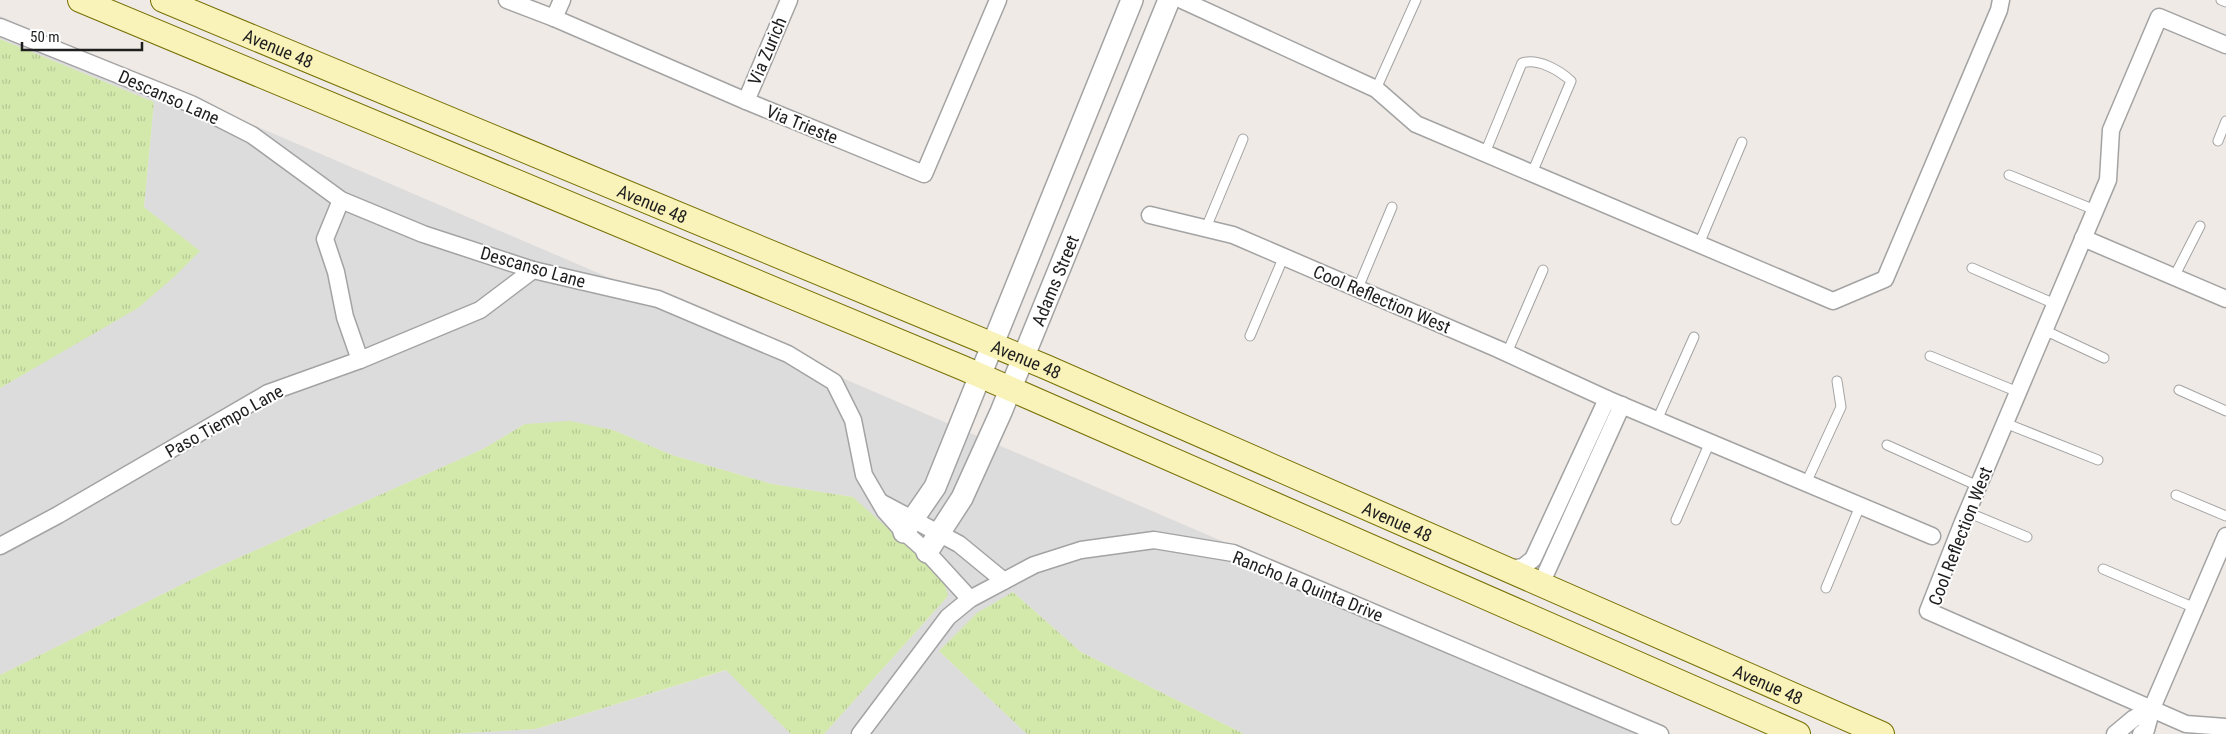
<svg xmlns="http://www.w3.org/2000/svg" width="2226" height="734" font-family="'Roboto Condensed',sans-serif">
<style>
.residential{fill:#dddcdc}
.grass{fill:url(#grass-tufts)}
.lines{fill:none;stroke-linecap:round;stroke-linejoin:round}
.service-casing{stroke:#a3a3a3;stroke-width:11}
.minor-casing{stroke:#a3a3a3;stroke-width:19}
.tertiary-casing{stroke:#a3a3a3;stroke-width:24}
.secondary-casing{stroke:#767005;stroke-width:26}
.service{stroke:#fff;stroke-width:9}
.minor{stroke:#fff;stroke-width:16}
.tertiary{stroke:#fff;stroke-width:21}
.secondary{stroke:#f9f2b9;stroke-width:24}
.labels{text-anchor:middle;dominant-baseline:central;stroke-width:4;stroke-linejoin:round;paint-order:stroke}
.street-label{font-size:18px;fill:#1f1f1f;stroke:#fff}
</style>
<defs>
<pattern id="grass-tufts" width="24" height="20" patternUnits="userSpaceOnUse" patternTransform="scale(1.25)"><rect width="24" height="20" fill="#d3e9ab"/><path d="M3 7l-1-3M5 7V3M7 7l1-3M15 17l-1-3M17 17v-4M19 17l1-3" fill="none" stroke="#b5c793"/></pattern>
</defs>
<rect width="100%" height="100%" fill="#efeae5"/>
<g class="residential">
<polygon points="0,16 1671,734 1244,734 1081,652 1013,592 939,651 1027,734 824,734 948,596 853,497 772,484 672,455 613,430 525,424 483,449 209,571 0,675 0,388 57,354 199,251 144,207 154,102 0,39"/>
<polygon points="727,670 791,734 448,734 536,729"/>
</g>
<g class="grass">
<polygon points="0,39 154,102 144,207 200,251 174,277 138,308 0,388"/>
<polygon points="570,421 613,430 672,455 772,484 853,497 943,578 948,596 824,734 791,734 726,670 536,729 448,734 0,734 0,675 209,571 483,449 525,424"/>
<polygon points="1013,592 1081,652 1244,734 1027,734 939,651 977,613"/>
</g>
<g class="lines">
<defs>
<g id="service">
<polyline points="2221,0 2226,2"/>
<polyline points="1376,89 1416,0"/>
<polyline points="2218,141 2226,121"/>
<path d="M1485,153L1522,63C1538,58 1559,70 1571,81L1532,173"/>
<polyline points="2009,175 2095,210"/>
<polyline points="1206,228 1243,139"/>
<polyline points="1699,244 1742,142"/>
<polyline points="1972,268 2055,304"/>
<polyline points="2174,277 2200,226"/>
<polyline points="1358,288 1392,207"/>
<polyline points="2044,330 2104,358"/>
<polyline points="1250,336 1284,256"/>
<polyline points="1507,353 1543,270"/>
<polyline points="1930,356 2018,392"/>
<polyline points="2179,390 2226,411"/>
<polyline points="1657,420 1694,337"/>
<polyline points="2005,423 2098,460"/>
<polyline points="1887,445 1978,486"/>
<polyline points="1806,483 1841,407 1837,381"/>
<polyline points="2176,495 2226,516"/>
<polyline points="1967,512 2027,537"/>
<polyline points="1676,520 1710,442"/>
<polyline points="2103,569 2195,608"/>
<polyline points="1826,588 1860,506"/>
</g>
<g id="minor">
<polyline points="507,0 554,18 746,101 924,174 998,0"/>
<polyline points="1182,0 1376,89 1416,124 1833,301 1885,279 1999,10 2001,0"/>
<polyline points="554,18 562,0"/>
<polyline points="0,27 191,104 252,135 341,200 423,234 533,270 658,299 788,354 834,382 853,420 864,475 885,511 901,529 927,552 970,599"/>
<polyline points="2226,45 2159,17 2111,130 2108,180 1963,522 1928,611 2186,724 2226,727"/>
<polyline points="746,101 789,0"/>
<polyline points="341,200 325,239 336,272 345,317 360,360"/>
<polyline points="1150,215 1233,235 1498,349 1607,399 1932,536"/>
<polyline points="2083,238 2226,299"/>
<polyline points="882,503 959,544 1004,581"/>
<polyline points="0,546 58,515 268,393 360,360 480,310 533,270"/>
<polyline points="1507,569 1523,567 1533,559 1607,399"/>
<polyline points="1541,584 1622,405"/>
<polyline points="860,734 948,617 970,599 1034,565 1081,550 1154,540 1233,553 1660,734"/>
<polyline points="2115,734 2133,719 2152,708"/>
<polyline points="2141,734 2146,730 2152,708 2226,536"/>
</g>
<g id="tertiary">
<polyline points="904,532 935,487 1132,0"/>
<path id="s1" d="M927,552L962,498L1001,412L1169,0"/>
</g>
<g id="secondary">
<polyline points="80,0 963,368 1798,734"/>
<path id="s2" d="M163,0L1046,367L1882,734"/>
</g>
</defs>
<use href="#service" class="service-casing"/>
<use href="#minor" class="minor-casing"/>
<use href="#tertiary" class="tertiary-casing"/>
<use href="#secondary" class="secondary-casing"/>
<use href="#service" class="service"/>
<use href="#minor" class="minor"/>
<use href="#tertiary" class="tertiary"/>
<use href="#secondary" class="secondary"/>
</g>
<g class="labels">
<g class="street-label">
<text stroke="none"><textPath href="#s2" startOffset="125">Avenue 48</textPath></text>
<text transform="translate(767 51) rotate(-67)">Via Zurich</text>
<text transform="translate(169 97) rotate(24)">Descanso Lane</text>
<text transform="translate(802 124) rotate(22)">Via Trieste</text>
<text stroke="none"><textPath href="#s2" startOffset="530">Avenue 48</textPath></text>
<text transform="translate(533 267) rotate(16)">Descanso Lane</text>
<text stroke="none"><textPath href="#s1" startOffset="301">Adams Street</textPath></text>
<text transform="translate(1382 299) rotate(23)">Cool Reflection West</text>
<text stroke="none"><textPath href="#s2" startOffset="935">Avenue 48</textPath></text>
<text transform="translate(224 421) rotate(-29)">Paso Tiempo Lane</text>
<text stroke="none"><textPath href="#s2" startOffset="1340">Avenue 48</textPath></text>
<text transform="translate(1960 536) rotate(-69)">Cool Reflection West</text>
<text transform="translate(1308 586) rotate(22)">Rancho la Quinta Drive</text>
<text stroke="none"><textPath href="#s2" startOffset="1745">Avenue 48</textPath></text>
</g>
</g>
<path d="M22 42v8h120v-8" fill="none" stroke="#1f1f1f" stroke-width="2.5"/>
<text x="30" y="42" font-size="15" fill="#1f1f1f" stroke="#ffffff" stroke-width="4" paint-order="stroke">50 m</text>
</svg>
